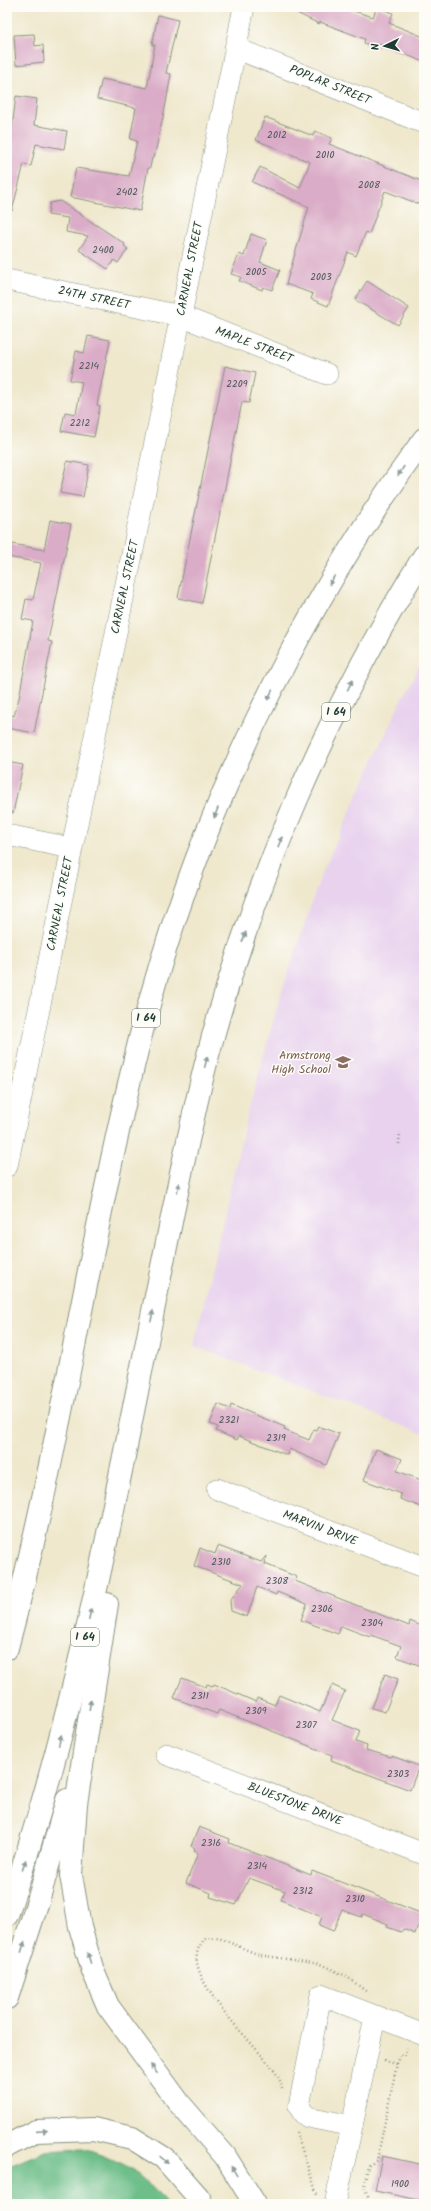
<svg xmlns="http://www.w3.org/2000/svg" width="431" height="2211" font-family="Kalam,sans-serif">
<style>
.built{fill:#e8d2ee}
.forest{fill:#6dbe89;stroke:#467e5e}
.building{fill:#daacc7}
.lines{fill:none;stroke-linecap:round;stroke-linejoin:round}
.minor-casing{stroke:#879280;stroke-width:22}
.highway-casing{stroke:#879280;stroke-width:24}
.path{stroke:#879280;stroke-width:2.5;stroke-dasharray:1 3;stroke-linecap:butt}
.minor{stroke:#fff;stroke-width:21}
.highway{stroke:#fff;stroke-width:22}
.oneway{fill:#8f9e9a}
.labels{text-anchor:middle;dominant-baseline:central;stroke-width:3;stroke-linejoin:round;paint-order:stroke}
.number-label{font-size:10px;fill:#4e5959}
.shield{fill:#fdfcf7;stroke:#62766e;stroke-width:1}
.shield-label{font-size:11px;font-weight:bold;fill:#1f3d34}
.street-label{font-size:12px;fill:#1f3d34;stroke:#fdfcf7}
.education-label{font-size:12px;fill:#785e54;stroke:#fdfcf7;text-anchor:end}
</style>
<rect width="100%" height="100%" fill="#fdfcf7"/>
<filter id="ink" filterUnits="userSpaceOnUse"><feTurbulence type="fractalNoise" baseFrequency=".025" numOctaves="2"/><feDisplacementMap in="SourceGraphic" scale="8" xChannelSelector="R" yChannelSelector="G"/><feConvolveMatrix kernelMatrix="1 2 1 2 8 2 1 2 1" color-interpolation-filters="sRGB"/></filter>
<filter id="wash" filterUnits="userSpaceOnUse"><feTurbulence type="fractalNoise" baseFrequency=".012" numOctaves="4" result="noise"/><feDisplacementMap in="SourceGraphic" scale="16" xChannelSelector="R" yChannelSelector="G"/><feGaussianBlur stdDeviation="0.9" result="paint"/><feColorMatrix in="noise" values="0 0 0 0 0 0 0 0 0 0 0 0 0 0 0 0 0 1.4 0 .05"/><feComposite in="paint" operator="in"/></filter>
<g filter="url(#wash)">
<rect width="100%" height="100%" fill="#efe8cd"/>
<polygon class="built" points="424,658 424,1434 194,1346 245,1124 279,1000 320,878 401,700"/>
<path class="forest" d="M83,2149C119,2160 143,2173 166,2204H7V2167L45,2151Z"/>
<g id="blocks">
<g class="building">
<polygon points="285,7 341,7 373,17 377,7 393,13 389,23 424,37 424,62 379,44 377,48 364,43 365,39 320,22 319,24"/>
<polygon points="158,15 178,20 166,73 171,74 166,103 154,158 152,158 150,168 148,168 140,211 70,197 76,168 129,176 137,141 130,139 136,108 97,99 102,79 147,88 155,45 152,45"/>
<polygon points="34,34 35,46 43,45 44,62 16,65 14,35"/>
<polygon points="16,96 37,99 34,125 67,131 64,149 36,144 31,166 24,164 12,211 7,211 7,144 10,144"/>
<polygon points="265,117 313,136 315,131 332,138 329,144 424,182 424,206 385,191 369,234 366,232 356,256 348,252 328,306 311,299 313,294 286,284 309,207 252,182 260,167 300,188 310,162 256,140"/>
<polygon points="60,201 125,244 124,246 128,249 118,263 114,260 108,269 79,250 88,236 66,232 68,218 48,215 50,203"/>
<polygon points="251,234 267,240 260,262 280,270 272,290 263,287 262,290 239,281 241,277 231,274 239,254 244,256"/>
<polygon points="367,281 409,308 398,325 355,300"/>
<polygon points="88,336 110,340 97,405 100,406 94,437 61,431 65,412 76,414 82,382 70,380 76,351 84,353"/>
<polygon points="225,366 255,373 249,403 242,402 202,603 178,598"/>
<polygon points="67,461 89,465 83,497 60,493"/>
<polygon points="50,520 71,524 48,641 52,642 34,733 7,728 7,714 14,716 19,698 33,621 22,619 26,599 33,600 41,563 7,557 7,543 44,550"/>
<polygon points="7,762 23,765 13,813 7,813"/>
<polygon points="218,1404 230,1409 231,1405 285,1427 284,1430 309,1440 314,1429 316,1430 318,1426 339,1434 326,1465 289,1449 287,1455 239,1436 237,1440 216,1431 218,1427 210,1424"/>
<polygon points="376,1449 402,1459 397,1471 424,1481 424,1508 400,1499 401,1494 364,1480"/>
<polygon points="218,1546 261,1562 266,1556 265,1564 297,1577 295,1581 409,1626 410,1621 424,1627 424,1667 397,1657 401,1646 371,1635 370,1637 341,1626 338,1634 301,1620 307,1604 277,1592 276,1595 257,1587 247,1617 231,1611 230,1600 243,1584 194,1566 200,1548 215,1554"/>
<polygon points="385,1674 398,1679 385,1712 372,1708"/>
<polygon points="182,1678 206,1687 207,1684 213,1686 214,1684 256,1702 257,1698 275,1705 279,1695 320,1712 332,1685 345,1691 332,1720 360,1731 356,1742 367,1746 366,1750 391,1757 392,1756 419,1766 410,1790 331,1760 332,1755 267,1729 219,1710 217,1714 174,1698"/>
<polygon points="199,1827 230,1839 229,1843 311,1875 312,1871 423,1914 415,1934 403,1929 401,1932 387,1927 388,1924 363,1914 362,1917 342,1910 333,1931 319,1925 322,1917 281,1900 285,1891 249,1878 236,1905 210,1897 211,1893 186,1883 198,1853 194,1851 195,1848 191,1846"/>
<polygon points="382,2156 424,2165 424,2201 375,2191"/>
</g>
</g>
</g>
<g filter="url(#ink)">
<use href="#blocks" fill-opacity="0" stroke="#879280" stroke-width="1"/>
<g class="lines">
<defs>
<g id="minor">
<polyline points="235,48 424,123"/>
<polyline points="7,280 181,316 327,374"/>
<polyline points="7,835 71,848"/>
<polyline points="7,1166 244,7"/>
<polyline points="217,1489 424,1567"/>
<polyline points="166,1754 424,1854"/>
<polyline points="352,2126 375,2017"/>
<polyline points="335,2204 352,2126 308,2117 303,2113 299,2106 321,1995 424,2035"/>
</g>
<g id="highway">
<polyline points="107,1604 76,1804 71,1875 80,1927 93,1971 108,2006 180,2104 225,2156 255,2204"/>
<path d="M7,1648C62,1443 90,1232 143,1027C196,820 299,611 424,439"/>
<path d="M7,1915C75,1716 114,1508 155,1301C172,1219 187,1136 208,1055C253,882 330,707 424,556"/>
<polyline points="7,1998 38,1901 67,1800"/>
<polyline points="7,2146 36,2131 93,2129 132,2138 164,2158 199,2198 202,2204"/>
</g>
</defs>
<use href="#minor" class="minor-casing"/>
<use href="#highway" class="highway-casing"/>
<g class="path">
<polyline points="399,1144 400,1132"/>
<polyline points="384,2061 397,2064"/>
<path d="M282,2089C281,2085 280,2079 277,2075C260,2048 186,1983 198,1950C199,1946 202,1943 204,1939L219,1938L259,1955L320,1964L346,1976L367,1992"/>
<polyline points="296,2132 317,2194"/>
<polyline points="367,2204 368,2196 364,2186 368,2166 377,2160 399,2054 404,2056 407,2048"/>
<polyline points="416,2204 417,2200"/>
</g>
<use href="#minor" class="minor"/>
<use href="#highway" class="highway"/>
</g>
<defs><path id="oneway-solid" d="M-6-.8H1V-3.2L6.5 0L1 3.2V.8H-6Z"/></defs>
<g class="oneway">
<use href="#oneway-solid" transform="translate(401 471) rotate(123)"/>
<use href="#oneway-solid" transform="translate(332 580) rotate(121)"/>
<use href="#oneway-solid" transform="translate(350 685) rotate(-63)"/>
<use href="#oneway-solid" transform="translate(270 695) rotate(116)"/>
<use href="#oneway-solid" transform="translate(216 813) rotate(111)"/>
<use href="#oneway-solid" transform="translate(280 842) rotate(-68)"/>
<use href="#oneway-solid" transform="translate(244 937) rotate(-70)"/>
<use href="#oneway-solid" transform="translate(206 1062) rotate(-76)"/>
<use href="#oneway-solid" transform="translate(178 1188) rotate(-79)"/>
<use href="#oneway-solid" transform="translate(152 1316) rotate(-79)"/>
<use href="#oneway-solid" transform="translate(90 1614) rotate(-78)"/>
<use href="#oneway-solid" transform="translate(90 1705) rotate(-81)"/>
<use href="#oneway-solid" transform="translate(60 1740) rotate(-75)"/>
<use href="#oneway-solid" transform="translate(24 1865) rotate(-72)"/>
<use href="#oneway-solid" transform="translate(23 1947) rotate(-72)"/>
<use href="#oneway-solid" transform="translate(89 1958) rotate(-107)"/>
<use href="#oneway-solid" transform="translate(154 2069) rotate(-126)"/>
<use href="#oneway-solid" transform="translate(42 2131) rotate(-4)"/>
<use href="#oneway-solid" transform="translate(164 2160) rotate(42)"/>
<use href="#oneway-solid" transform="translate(234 2171) rotate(-122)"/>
</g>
</g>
<defs>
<symbol id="school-bare" viewBox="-9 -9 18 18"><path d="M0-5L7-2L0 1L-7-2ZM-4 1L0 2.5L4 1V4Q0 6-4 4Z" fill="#8d6e63" stroke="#fdfcf7" stroke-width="2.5" paint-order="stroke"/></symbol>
</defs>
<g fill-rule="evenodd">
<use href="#school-bare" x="332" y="1051" width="22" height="22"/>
</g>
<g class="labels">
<g class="number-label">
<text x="277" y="135">2012</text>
<text x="325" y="155">2010</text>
<text x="369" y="185">2008</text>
<text x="127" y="192">2402</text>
<text x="103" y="250">2400</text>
<text x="256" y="272">2005</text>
<text x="321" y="277">2003</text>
<text x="89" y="366">2214</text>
<text x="237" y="384">2209</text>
<text x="80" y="423">2212</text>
<text x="229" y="1420">2321</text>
<text x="276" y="1438">2319</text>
<text x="221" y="1562">2310</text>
<text x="277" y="1581">2308</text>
<text x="322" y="1609">2306</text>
<text x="372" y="1623">2304</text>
<text x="200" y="1696">2311</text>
<text x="256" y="1711">2309</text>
<text x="306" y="1725">2307</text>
<text x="398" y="1774">2303</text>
<text x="211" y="1843">2316</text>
<text x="257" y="1866">2314</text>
<text x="303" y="1891">2312</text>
<text x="355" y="1899">2310</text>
<text x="400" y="2184">1900</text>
</g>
<g class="shield">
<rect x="322" y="703" width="28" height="18" rx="3"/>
<rect x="132" y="1009" width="28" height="18" rx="3"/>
<rect x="71" y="1628" width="28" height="18" rx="3"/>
</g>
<g class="shield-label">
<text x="336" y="712">I 64</text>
<text x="146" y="1018">I 64</text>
<text x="85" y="1637">I 64</text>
</g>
<g class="street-label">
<text transform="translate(330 85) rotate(22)">POPLAR STREET</text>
<text transform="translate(190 269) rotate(-79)">CARNEAL STREET</text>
<text transform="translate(94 298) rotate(12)">24TH STREET</text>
<text transform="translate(254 345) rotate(21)">MAPLE STREET</text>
<text transform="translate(125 587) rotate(-78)">CARNEAL STREET</text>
<text transform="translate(60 904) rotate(-79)">CARNEAL STREET</text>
<text transform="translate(320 1528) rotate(21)">MARVIN DRIVE</text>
<text transform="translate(295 1804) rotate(21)">BLUESTONE DRIVE</text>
</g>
<g class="education-label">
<text x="331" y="1055">Armstrong<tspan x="331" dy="14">High School</tspan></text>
</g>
</g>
<rect width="431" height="2211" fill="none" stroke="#fdfcf7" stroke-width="24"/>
<g transform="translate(385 46) rotate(265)" stroke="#fdfcf7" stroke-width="3" paint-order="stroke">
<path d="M0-3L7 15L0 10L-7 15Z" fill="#1f3d34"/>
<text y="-6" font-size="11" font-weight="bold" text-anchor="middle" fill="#1f3d34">N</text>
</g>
</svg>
